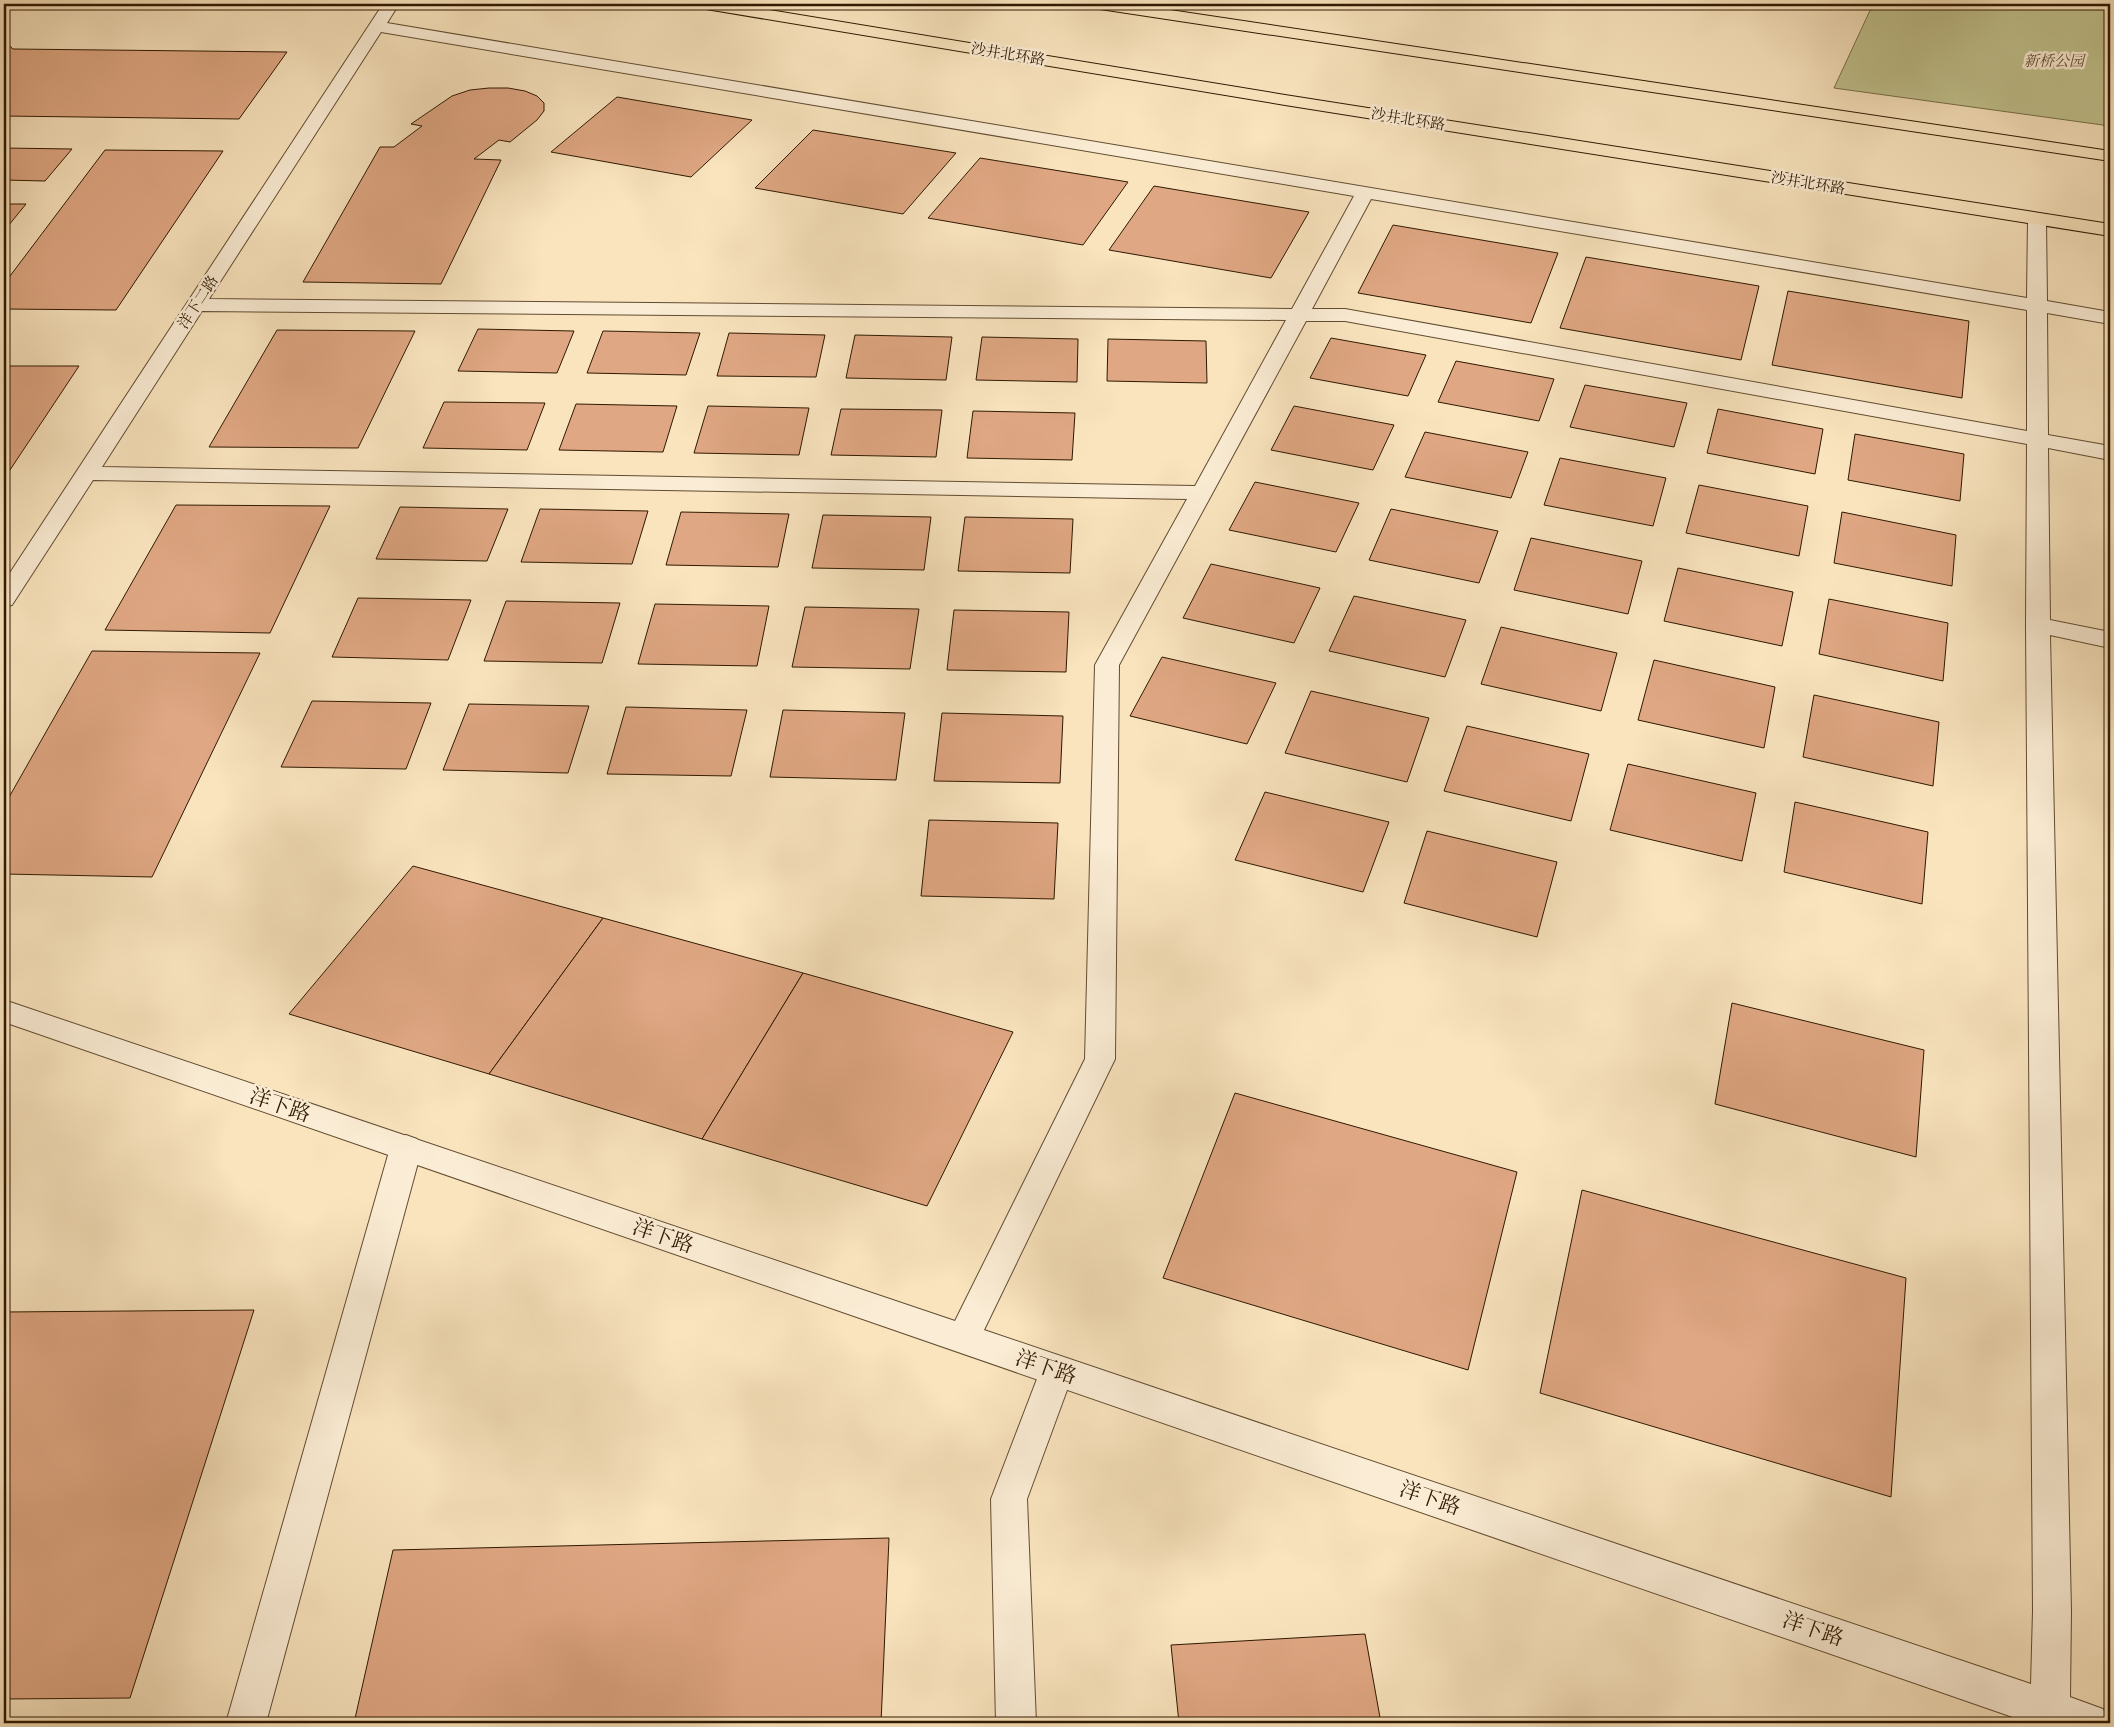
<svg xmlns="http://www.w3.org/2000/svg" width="2114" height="1727" font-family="'IM FELL Great Primer','Noto Serif SC',serif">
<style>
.green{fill:#c1c38f;stroke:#786e48}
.building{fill:#dfa783;stroke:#301900}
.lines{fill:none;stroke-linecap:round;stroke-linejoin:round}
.service-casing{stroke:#624c30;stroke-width:2}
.minor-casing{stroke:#624c30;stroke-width:2}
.primary-casing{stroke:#301900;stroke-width:2}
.service{fill:#fbedd5;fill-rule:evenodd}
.minor{fill:#fbedd5;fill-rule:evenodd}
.primary{fill:#f9e4be;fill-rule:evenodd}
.labels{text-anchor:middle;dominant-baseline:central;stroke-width:5;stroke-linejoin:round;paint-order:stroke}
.far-street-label{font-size:15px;fill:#301900;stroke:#fbedd5}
.far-park-label{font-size:15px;font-style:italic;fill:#5c4c2b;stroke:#fbedd5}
.near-street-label{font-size:21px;fill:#301900;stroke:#fbedd5}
</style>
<rect width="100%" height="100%" fill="#f9e4be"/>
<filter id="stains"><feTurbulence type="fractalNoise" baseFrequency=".004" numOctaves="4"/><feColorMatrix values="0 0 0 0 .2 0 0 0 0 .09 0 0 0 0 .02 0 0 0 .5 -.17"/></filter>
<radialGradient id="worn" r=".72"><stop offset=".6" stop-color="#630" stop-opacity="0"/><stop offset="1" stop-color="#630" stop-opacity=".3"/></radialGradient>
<polygon class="green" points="1873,4 2110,4 2110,126 1834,88"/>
<g class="building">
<polygon points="4,41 13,49 287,52 239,119 4,116"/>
<polygon points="489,88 508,88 525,91 537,96 544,103 544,111 537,120 510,142 499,140 474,159 501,160 441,284 303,282 380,147 394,147 422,126 411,124 452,96 470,90"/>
<polygon points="617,97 752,120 691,177 551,152"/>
<polygon points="813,130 956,153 903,214 755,188"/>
<polygon points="4,148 72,149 45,181 4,180"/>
<polygon points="105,150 223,151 116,310 4,309 4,284"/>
<polygon points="980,158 1128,182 1083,245 928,218"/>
<polygon points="1154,186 1309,212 1271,278 1109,250"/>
<polygon points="4,204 26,204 4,231"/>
<polygon points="1393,225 1558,253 1531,323 1358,293"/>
<polygon points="1586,257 1759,286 1741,360 1560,328"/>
<polygon points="1788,291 1969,321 1962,398 1772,365"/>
<polygon points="478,329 574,331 557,373 458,371"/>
<polygon points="277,330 415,331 358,448 209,447"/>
<polygon points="603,331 700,333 686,375 587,373"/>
<polygon points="729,333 825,335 816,377 717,376"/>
<polygon points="855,335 952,337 946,380 846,378"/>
<polygon points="982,337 1078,339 1077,382 976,380"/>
<polygon points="1331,338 1426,355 1408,396 1310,378"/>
<polygon points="1108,339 1206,341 1207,383 1107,381"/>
<polygon points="1456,361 1554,379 1539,421 1438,402"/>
<polygon points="4,366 79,366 4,479"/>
<polygon points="1585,385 1687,403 1674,447 1570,427"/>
<polygon points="444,402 545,403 527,450 423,448"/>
<polygon points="576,404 677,406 663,452 559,450"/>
<polygon points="708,406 809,408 799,455 694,453"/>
<polygon points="1294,406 1394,425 1373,470 1271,450"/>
<polygon points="841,409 942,410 936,457 831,455"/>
<polygon points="1718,409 1823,429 1815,474 1707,453"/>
<polygon points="973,411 1075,413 1072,460 967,458"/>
<polygon points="1425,432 1528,452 1511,498 1405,477"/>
<polygon points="1855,434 1964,454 1960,501 1848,480"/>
<polygon points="1560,458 1666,478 1653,526 1544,505"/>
<polygon points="1255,482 1359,503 1336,552 1229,530"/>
<polygon points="1699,485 1808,506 1799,556 1686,533"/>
<polygon points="176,505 330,506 270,633 105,630"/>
<polygon points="400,507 508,509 487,561 376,559"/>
<polygon points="540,509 648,511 632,564 521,562"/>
<polygon points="1391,509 1498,531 1479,583 1369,560"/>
<polygon points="681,512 789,514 778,567 666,565"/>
<polygon points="1842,512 1956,535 1952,586 1834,563"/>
<polygon points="823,515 931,517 924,570 812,568"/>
<polygon points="965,517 1073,519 1070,573 958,571"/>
<polygon points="1531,538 1642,561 1628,614 1514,590"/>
<polygon points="1211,564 1320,588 1294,643 1183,618"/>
<polygon points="1678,568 1793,592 1782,646 1664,621"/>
<polygon points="1354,596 1466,620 1445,677 1329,651"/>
<polygon points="358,598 471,600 448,660 332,657"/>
<polygon points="1829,599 1948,623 1943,681 1819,654"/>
<polygon points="506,601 620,603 602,663 484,661"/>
<polygon points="655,604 769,606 757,666 638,664"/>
<polygon points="805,607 919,609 910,669 792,667"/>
<polygon points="954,610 1069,612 1066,672 947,670"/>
<polygon points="1501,627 1617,653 1601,711 1481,684"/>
<polygon points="92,651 260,653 152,877 4,874 4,806"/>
<polygon points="1162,657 1276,683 1247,744 1130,716"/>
<polygon points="1654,660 1775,687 1764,748 1638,720"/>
<polygon points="1311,691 1429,718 1407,782 1285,753"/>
<polygon points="1814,695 1939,722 1933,786 1803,757"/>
<polygon points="312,701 431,703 406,769 281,767"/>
<polygon points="469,704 589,706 568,773 443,770"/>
<polygon points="626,707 747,710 731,776 607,774"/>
<polygon points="783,710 905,713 896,780 770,777"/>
<polygon points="942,713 1063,716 1060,783 934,781"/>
<polygon points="1467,726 1589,754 1571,821 1444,791"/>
<polygon points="1628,764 1756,793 1742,861 1610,830"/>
<polygon points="1265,792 1389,822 1363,892 1235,860"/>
<polygon points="1795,802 1928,832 1922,904 1784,872"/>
<polygon points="929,820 1058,823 1054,899 921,896"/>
<polygon points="1427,831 1557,862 1537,937 1404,903"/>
<polygon points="413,866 603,918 489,1074 289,1014"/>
<polygon points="603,918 803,973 702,1139 489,1074"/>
<polygon points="803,973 1013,1032 927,1206 702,1139"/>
<polygon points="1732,1003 1924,1050 1916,1157 1715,1104"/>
<polygon points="1235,1093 1517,1172 1468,1370 1163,1278"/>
<polygon points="1582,1190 1906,1278 1891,1497 1540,1393"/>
<polygon points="254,1310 130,1698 4,1699 4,1312"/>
<polygon points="889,1538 881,1723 354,1723 393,1550"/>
<polygon points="1365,1634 1381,1723 1179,1723 1171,1645"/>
</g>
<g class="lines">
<defs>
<g id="service">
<polygon points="406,1135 417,1139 422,1148 266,1723 226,1723 390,1148 395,1139"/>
<polygon points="1057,1356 1069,1360 1074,1371 1027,1499 1036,1723 996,1723 991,1499 1040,1371 1045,1360"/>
</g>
<path id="minor" d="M383,4H399L387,23L2027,298L2028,219L2030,215L2037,213L2044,215L2046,219L2047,301L2110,312V324L2047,313L2048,435L2110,446V460L2048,448L2050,620L2110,632V648L2050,635L2071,1611L2070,1697L2103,1709L2109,1723H2030L4,1022V1000L955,1321L1085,1059L1095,665L1187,499L93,480L12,605L4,607V582ZM381,32L1354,196L1292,309L209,299ZM1371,199L2027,310V431L1345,309H1312ZM202,311L1286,320L1195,486L102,467ZM1306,321H1345L2027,444L2026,625L2033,1611L2031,1684L984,1330L1115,1059L1119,665Z"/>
<g id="primary">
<polygon points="698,4 733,4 1285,95 2110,224 2110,236 1285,105 706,9 700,7"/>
<polygon points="1092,4 1130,4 2110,151 2110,161 1100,9 1094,7"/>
</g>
</defs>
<use href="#service" class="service-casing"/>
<use href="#minor" class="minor-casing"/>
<use href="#primary" class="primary-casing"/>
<use href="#service" class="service"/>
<use href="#minor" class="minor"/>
<use href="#primary" class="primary"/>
</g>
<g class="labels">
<g class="far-street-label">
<text transform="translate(1008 54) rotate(9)">沙井北环路</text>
<text transform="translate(1408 119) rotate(9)">沙井北环路</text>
<text transform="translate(1808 183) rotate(9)">沙井北环路</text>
<text transform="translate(198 302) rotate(-57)">洋下二路</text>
</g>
<g class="far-park-label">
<text x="2054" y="61">新桥公园</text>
</g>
<g class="near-street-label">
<text transform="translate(280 1105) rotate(19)">洋下路</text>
<text transform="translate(663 1236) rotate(19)">洋下路</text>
<text transform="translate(1046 1367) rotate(19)">洋下路</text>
<text transform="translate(1430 1498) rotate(19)">洋下路</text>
<text transform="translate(1813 1629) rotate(19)">洋下路</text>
</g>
</g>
<rect width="2114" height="1727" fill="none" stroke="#f9e4be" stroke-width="20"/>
<rect x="5" y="5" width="2104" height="1717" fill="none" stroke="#301900" stroke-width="2.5"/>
<rect x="10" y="10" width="2094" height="1707" fill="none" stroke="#301900"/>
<rect width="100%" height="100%" filter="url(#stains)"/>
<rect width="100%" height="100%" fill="url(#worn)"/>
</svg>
